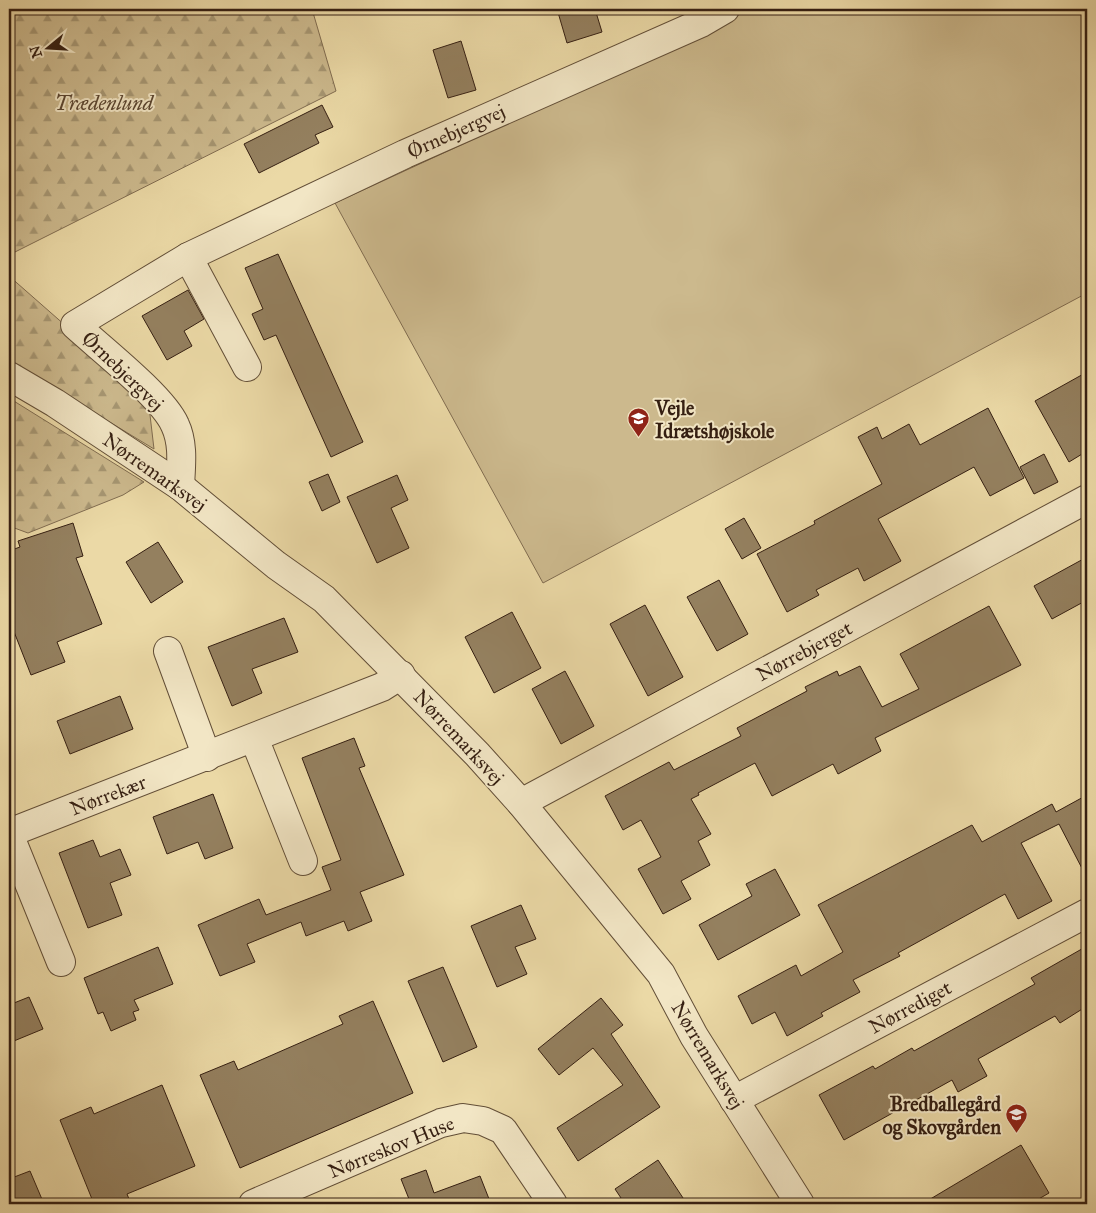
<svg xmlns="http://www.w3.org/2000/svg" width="1096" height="1213" font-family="'IM FELL Great Primer',serif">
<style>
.forest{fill:url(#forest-firs);stroke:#806c50}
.pitch{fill:#ccb98d;stroke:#806c50}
.building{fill:#94805f;stroke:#351f12}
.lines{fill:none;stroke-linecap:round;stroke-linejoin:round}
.minor-casing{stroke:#624e37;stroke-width:30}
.minor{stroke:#f2e6c5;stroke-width:28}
.labels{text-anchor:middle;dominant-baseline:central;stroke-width:4;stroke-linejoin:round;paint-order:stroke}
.park-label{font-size:20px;font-style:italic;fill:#5b4631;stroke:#f2e6c5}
.street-label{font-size:20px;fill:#351f12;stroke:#f2e6c5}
.poi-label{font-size:20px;font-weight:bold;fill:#351f12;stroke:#f2e6c5;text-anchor:start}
</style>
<defs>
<pattern id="forest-firs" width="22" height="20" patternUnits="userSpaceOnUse" patternTransform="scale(1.25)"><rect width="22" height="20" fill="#ccb98d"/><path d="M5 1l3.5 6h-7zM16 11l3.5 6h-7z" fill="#a69672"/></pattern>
</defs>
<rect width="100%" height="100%" fill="#ebd9a6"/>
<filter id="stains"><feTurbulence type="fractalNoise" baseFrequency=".004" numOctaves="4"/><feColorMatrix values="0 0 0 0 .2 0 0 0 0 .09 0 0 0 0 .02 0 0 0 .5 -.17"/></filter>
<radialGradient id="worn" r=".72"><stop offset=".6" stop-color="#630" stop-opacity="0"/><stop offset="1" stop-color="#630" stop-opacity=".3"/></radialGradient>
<g class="forest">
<polygon points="9,9 312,9 336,91 9,255"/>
<polygon points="9,276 148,398 154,449 9,361"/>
<polygon points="9,398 144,482 123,495 28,533 9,526"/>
</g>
<polygon class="pitch" points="742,9 1087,9 1087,293 543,583 335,203 706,32"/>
<g class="building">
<polygon points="557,9 595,9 602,32 567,43"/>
<polygon points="461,41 476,90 448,98 433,50"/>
<polygon points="322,105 333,127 315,135 319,143 259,173 244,144"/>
<polygon points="278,254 363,442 331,457 276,335 264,340 252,314 263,309 245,268"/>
<polygon points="188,290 204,319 184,331 192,346 167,360 142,316"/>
<polygon points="1087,372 1087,451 1069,462 1035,401"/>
<polygon points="988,408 1024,478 990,496 974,467 878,519 901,561 864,581 858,568 816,590 819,595 787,612 757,554 815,524 814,521 882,484 858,437 877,427 882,439 909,424 920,445"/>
<polygon points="1044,454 1058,482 1034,494 1020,467"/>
<polygon points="328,474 340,502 322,511 309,482"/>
<polygon points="397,475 408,500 391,508 409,548 377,563 347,497"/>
<polygon points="744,518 761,548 742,559 725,529"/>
<polygon points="73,523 83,556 76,558 102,624 57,642 65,662 31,675 9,619 9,551 20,547 18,541"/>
<polygon points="158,542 183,582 151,603 126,562"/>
<polygon points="1087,557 1087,600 1052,619 1034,586"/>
<polygon points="719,580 748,634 717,651 687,597"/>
<polygon points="645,605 683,677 648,696 610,624"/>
<polygon points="989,606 1021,665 875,738 881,751 838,774 833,764 772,796 755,763 698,793 699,795 691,799 711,834 698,841 710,865 681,881 691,899 663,914 638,869 661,857 641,820 623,830 605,796 669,762 674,770 741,736 737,728 807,691 805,687 837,671 839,676 860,666 882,707 919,689 900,654"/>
<polygon points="512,612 541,668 494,693 465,637"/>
<polygon points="284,618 298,652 252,669 262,693 232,706 208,647"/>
<polygon points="565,671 594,726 561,744 532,689"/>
<polygon points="120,696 133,729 70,754 57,721"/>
<polygon points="354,738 365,766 359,768 404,875 360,892 372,921 348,931 344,921 306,936 301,922 247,944 255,962 220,976 198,925 259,899 266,915 331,890 322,867 341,860 302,758"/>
<polygon points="213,794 233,848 205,859 198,842 167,854 153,817"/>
<polygon points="1087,795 1087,878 1059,824 1021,843 1052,901 1018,919 1005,894 898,953 900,956 853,980 860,992 821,1013 823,1016 787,1036 775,1012 752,1024 738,996 796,965 801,976 843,952 818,905 972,825 982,842 1052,804 1056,812"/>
<polygon points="93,840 100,857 120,849 131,875 110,883 122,915 88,928 59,853"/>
<polygon points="775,869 800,915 718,960 699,925 752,896 746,884"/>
<polygon points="521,905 536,939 515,947 527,974 497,987 471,926"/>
<polygon points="1087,946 1087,1006 1060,1023 1055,1016 978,1059 987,1076 958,1092 952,1080 844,1140 819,1095 873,1066 875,1069 912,1048 914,1051 1035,984 1031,978"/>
<polygon points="158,947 173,984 134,1000 139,1010 133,1012 136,1020 111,1031 103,1012 98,1014 84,978"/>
<polygon points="443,967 477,1047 443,1062 408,981"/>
<polygon points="29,997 43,1029 9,1043 9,1005"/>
<polygon points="601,998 623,1025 611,1034 660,1107 578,1161 557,1128 623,1085 593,1048 559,1075 538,1049"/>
<polygon points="373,1001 413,1093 240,1168 200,1075 234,1061 238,1070 343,1024 339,1016"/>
<polygon points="162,1085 195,1166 127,1194 131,1204 94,1204 60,1120 91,1107 94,1114"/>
<polygon points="1021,1145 1049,1193 1030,1204 922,1204"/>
<polygon points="658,1160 687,1204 625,1204 615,1189"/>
<polygon points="426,1170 434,1193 480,1176 491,1204 411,1204 401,1179"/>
<polygon points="30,1171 44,1204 9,1204 9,1179"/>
</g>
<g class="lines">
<defs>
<g id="minor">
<polyline points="188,257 247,367"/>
<polyline points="9,376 55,403 180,486 276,565 324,599 477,754 521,803 661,974 694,1036 800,1204"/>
<path d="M180,486C181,466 184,444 175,425C163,397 100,348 75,325L188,257L405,154L701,23L725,9"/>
<polyline points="168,651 207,757"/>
<polyline points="254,738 303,861"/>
<polyline points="521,803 1087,499"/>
<polyline points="9,833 382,687 401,675"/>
<polyline points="9,834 61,962"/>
<polyline points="734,1100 1087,913"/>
<polyline points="253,1204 441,1123 463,1118 483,1121 503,1130 553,1204"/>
</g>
</defs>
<use href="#minor" class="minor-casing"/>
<use href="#minor" class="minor"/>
</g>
<defs>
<symbol id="university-pin" viewBox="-11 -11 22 30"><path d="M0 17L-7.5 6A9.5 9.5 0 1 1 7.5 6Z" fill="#8f2418" stroke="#f2e6c5"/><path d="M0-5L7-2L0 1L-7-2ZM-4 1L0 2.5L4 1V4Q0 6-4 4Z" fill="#fff"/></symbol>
<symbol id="school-pin" viewBox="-11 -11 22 30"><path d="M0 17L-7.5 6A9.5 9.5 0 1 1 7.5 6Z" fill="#8f2418" stroke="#f2e6c5"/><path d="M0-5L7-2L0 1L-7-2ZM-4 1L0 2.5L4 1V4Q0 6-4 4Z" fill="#fff"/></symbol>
</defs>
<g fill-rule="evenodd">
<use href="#university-pin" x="626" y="406" width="25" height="34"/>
<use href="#school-pin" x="1004" y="1102" width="25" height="34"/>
</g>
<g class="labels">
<g class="park-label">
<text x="104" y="103">Trædenlund</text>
</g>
<g class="street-label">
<text transform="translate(456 131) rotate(-24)">Ørnebjergvej</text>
<text transform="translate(123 371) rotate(44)">Ørnebjergvej</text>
<text transform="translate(155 472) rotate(35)">Nørremarksvej</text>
<text transform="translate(804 651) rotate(-28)">Nørrebjerget</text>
<text transform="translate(459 737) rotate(47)">Nørremarksvej</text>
<text transform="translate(108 795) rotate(-21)">Nørrekær</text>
<text transform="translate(910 1007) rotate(-28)">Nørrediget</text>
<text transform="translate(708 1055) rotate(59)">Nørremarksvej</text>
<text transform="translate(391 1147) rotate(-22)">Nørreskov Huse</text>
</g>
<g class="poi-label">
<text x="655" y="408">Vejle<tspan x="655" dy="23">Idrætshøjskole</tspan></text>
<text x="1001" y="1104" text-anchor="end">Bredballegård<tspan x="1001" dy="23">og Skovgården</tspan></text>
</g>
</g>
<rect width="1096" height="1213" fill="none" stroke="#ebd9a6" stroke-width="30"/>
<rect x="10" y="10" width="1076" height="1193" fill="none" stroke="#351f12" stroke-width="2.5"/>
<rect x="15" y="15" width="1066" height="1183" fill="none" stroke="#351f12"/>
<g transform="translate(48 48) rotate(252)" stroke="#f2e6c5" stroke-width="4" paint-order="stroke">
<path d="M0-4L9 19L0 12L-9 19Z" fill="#351f12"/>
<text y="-8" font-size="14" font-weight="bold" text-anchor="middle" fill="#351f12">N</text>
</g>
<rect width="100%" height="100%" filter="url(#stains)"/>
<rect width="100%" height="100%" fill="url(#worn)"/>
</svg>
